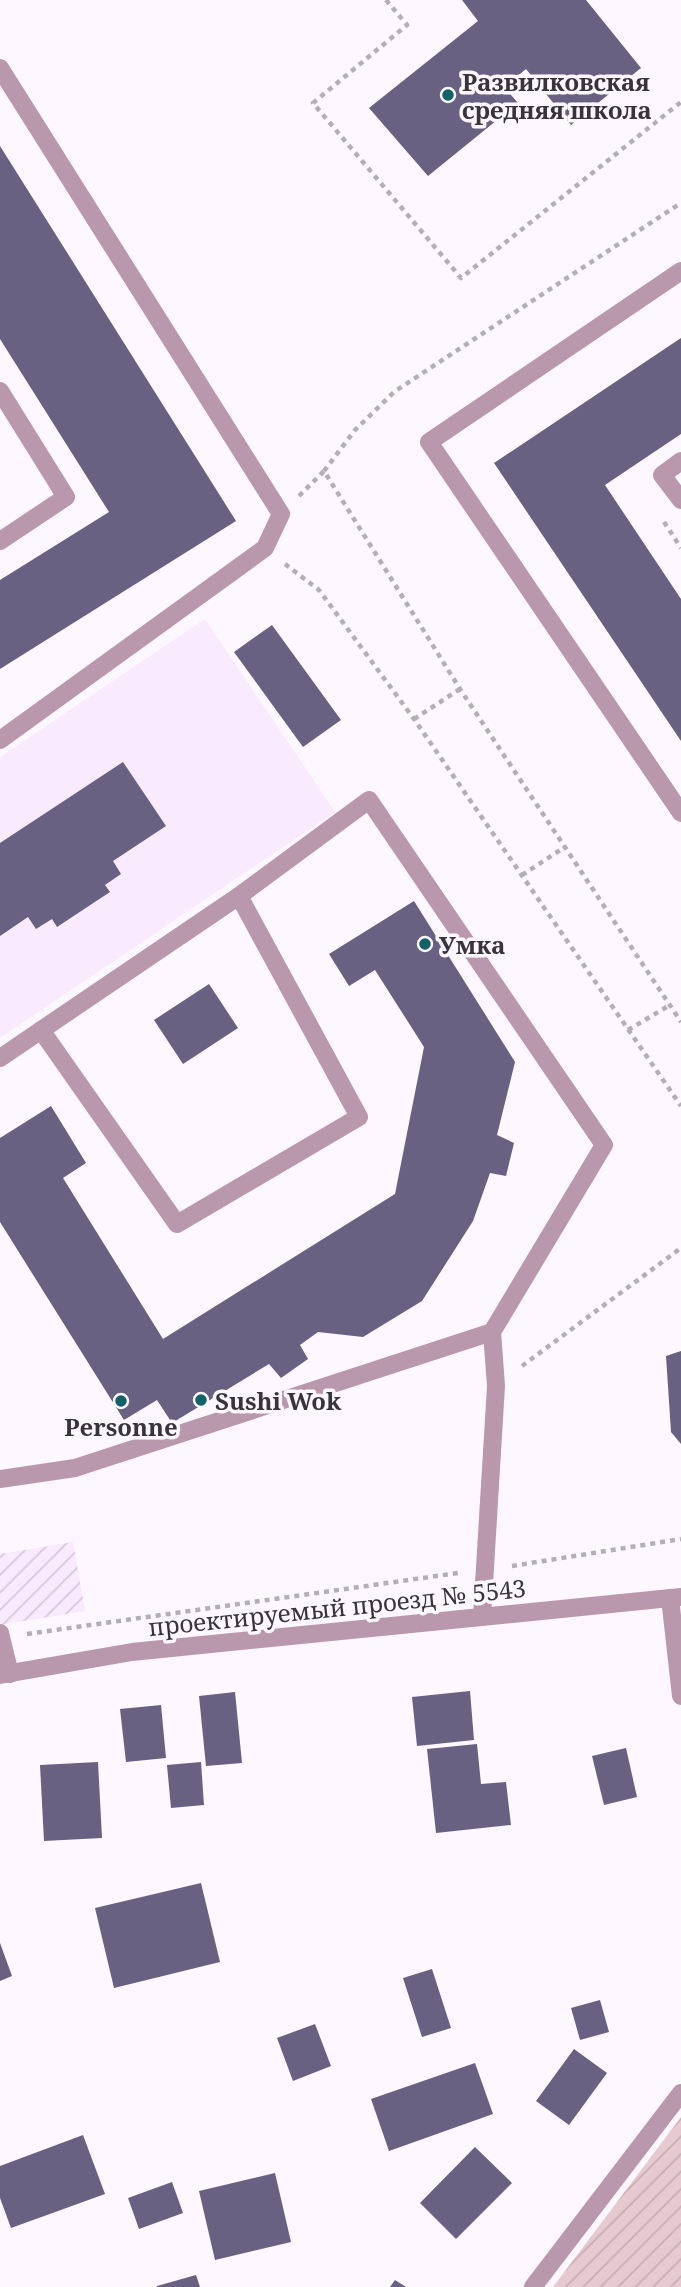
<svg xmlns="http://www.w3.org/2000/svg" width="681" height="2287" font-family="'Noto Serif',serif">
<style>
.built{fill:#f9eafe}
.industrial{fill:url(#industrial-furrows)}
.garden{fill:url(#garden-furrows)}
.building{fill:#686181}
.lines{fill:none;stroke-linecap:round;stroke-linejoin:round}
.path{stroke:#b4aeb5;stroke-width:4.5;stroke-dasharray:5 5;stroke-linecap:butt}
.lane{stroke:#b998ad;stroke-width:18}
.street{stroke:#b998ad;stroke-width:18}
.poi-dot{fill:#13626a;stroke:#fdf7ff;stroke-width:2.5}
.labels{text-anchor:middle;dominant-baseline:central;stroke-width:7;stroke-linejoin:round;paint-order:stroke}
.poi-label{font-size:24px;font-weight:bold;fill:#39333a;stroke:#fdf7ff;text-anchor:start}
.street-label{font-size:24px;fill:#39333a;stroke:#fdf7ff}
</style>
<defs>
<pattern id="industrial-furrows" width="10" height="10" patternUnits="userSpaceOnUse" patternTransform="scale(1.75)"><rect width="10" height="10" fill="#f9eafe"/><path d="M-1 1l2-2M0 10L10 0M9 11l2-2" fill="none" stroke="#d6c9da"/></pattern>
<pattern id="garden-furrows" width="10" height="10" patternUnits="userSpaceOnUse" patternTransform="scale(1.75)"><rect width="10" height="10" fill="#e7cad1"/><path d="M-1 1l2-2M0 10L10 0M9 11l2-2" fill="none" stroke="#c7aeb4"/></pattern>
</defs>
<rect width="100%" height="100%" fill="#fdf7ff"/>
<polygon class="built" points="205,619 335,812 0,1038 0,757"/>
<polygon class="industrial" points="73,1542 85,1611 0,1625 0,1554"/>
<polygon class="garden" points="681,2117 681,2287 553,2287"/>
<g class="building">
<polygon points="462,0 586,0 641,68 571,125 526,69 504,87 518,103 428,176 369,108 478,21"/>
<polygon points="0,146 236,521 0,669 0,580 109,512 0,339"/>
<polygon points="681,338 681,434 605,485 681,599 681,741 494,463"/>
<polygon points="272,625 341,720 303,747 234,652"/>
<polygon points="123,762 166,826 113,861 121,874 105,885 110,892 57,927 52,919 36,929 28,917 0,936 0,843"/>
<polygon points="414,901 515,1062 497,1135 514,1143 506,1176 490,1173 473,1221 422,1301 363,1337 318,1332 300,1345 308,1359 281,1378 269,1364 172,1423 157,1400 124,1420 0,1222 0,1138 51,1106 86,1163 63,1178 163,1339 395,1194 424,1047 375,970 349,986 329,954"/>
<polygon points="209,984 238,1028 183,1064 154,1020"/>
<polygon points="681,1351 681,1444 671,1432 666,1356"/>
<polygon points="470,1691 474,1740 417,1746 412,1697"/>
<polygon points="235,1692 242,1763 206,1766 199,1696"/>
<polygon points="161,1705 166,1758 126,1762 120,1709"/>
<polygon points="477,1744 481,1784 506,1782 511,1825 436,1833 427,1749"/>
<polygon points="626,1748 637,1797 604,1805 592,1756"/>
<polygon points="98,1762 102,1838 44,1841 40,1765"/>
<polygon points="201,1762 204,1805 171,1808 167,1765"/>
<polygon points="201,1883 220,1962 114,1988 95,1908"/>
<polygon points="0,1943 12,1976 0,1981"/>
<polygon points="432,1969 451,2028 422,2037 403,1978"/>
<polygon points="600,2000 609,2032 580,2040 571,2008"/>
<polygon points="315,2024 331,2066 293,2081 277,2038"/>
<polygon points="574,2049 607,2073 569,2125 536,2101"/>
<polygon points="475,2063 493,2114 389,2151 371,2099"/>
<polygon points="83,2135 105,2194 11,2228 0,2198 0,2166"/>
<polygon points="475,2147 512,2183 456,2239 420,2203"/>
<polygon points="275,2173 291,2242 215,2260 199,2191"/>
<polygon points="172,2182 183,2213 139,2229 128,2198"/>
<polygon points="196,2275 200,2287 157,2287 157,2286"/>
<polygon points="395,2280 406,2287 390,2287"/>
</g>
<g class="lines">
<g class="path">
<polyline points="386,0 407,25 313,103 461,278 681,102"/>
<polyline points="324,471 355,430 394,392 681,203"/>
<polyline points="299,496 324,471 460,689 681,1022"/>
<polyline points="664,522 681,548"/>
<polyline points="285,564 319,590 414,719 681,1106"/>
<polyline points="414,719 460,689"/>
<polyline points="522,875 565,847"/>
<polyline points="628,1030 670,1005"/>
<polyline points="522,1366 681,1248"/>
<polyline points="512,1566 681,1539"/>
<polyline points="27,1634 458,1573"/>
</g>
<g class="lane">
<polyline points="0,68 281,514 265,548 0,740"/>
<polyline points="681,271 429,442 681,813"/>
<polyline points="0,391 66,497 0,541"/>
<polyline points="681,461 662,475 681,500"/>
<polyline points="41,1030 177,1224 359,1117 239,896"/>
<polyline points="0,1058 239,896 369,800 604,1145 492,1332 496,1386 482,1617"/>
<polyline points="0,1479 75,1468 492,1332"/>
<polyline points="0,1633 10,1674"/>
</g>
<g class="street">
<polyline points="670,1598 681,1696"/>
<polyline points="0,1675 132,1652 681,1597"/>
<polyline points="533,2287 681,2093"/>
</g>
</g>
<g class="poi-dot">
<circle cx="448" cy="95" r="7"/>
<circle cx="425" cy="944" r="7"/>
<circle cx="201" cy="1400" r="7"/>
<circle cx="121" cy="1401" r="7"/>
</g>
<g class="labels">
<g class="poi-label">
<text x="462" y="81">Развилковская<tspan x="462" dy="28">средняя школа</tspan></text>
<text x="439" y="944">Умка</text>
<text x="215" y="1400">Sushi Wok</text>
<text x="121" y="1426" text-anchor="middle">Personne</text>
</g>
<g class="street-label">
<text transform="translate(337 1607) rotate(-6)">проектируемый проезд № 5543</text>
</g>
</g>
</svg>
